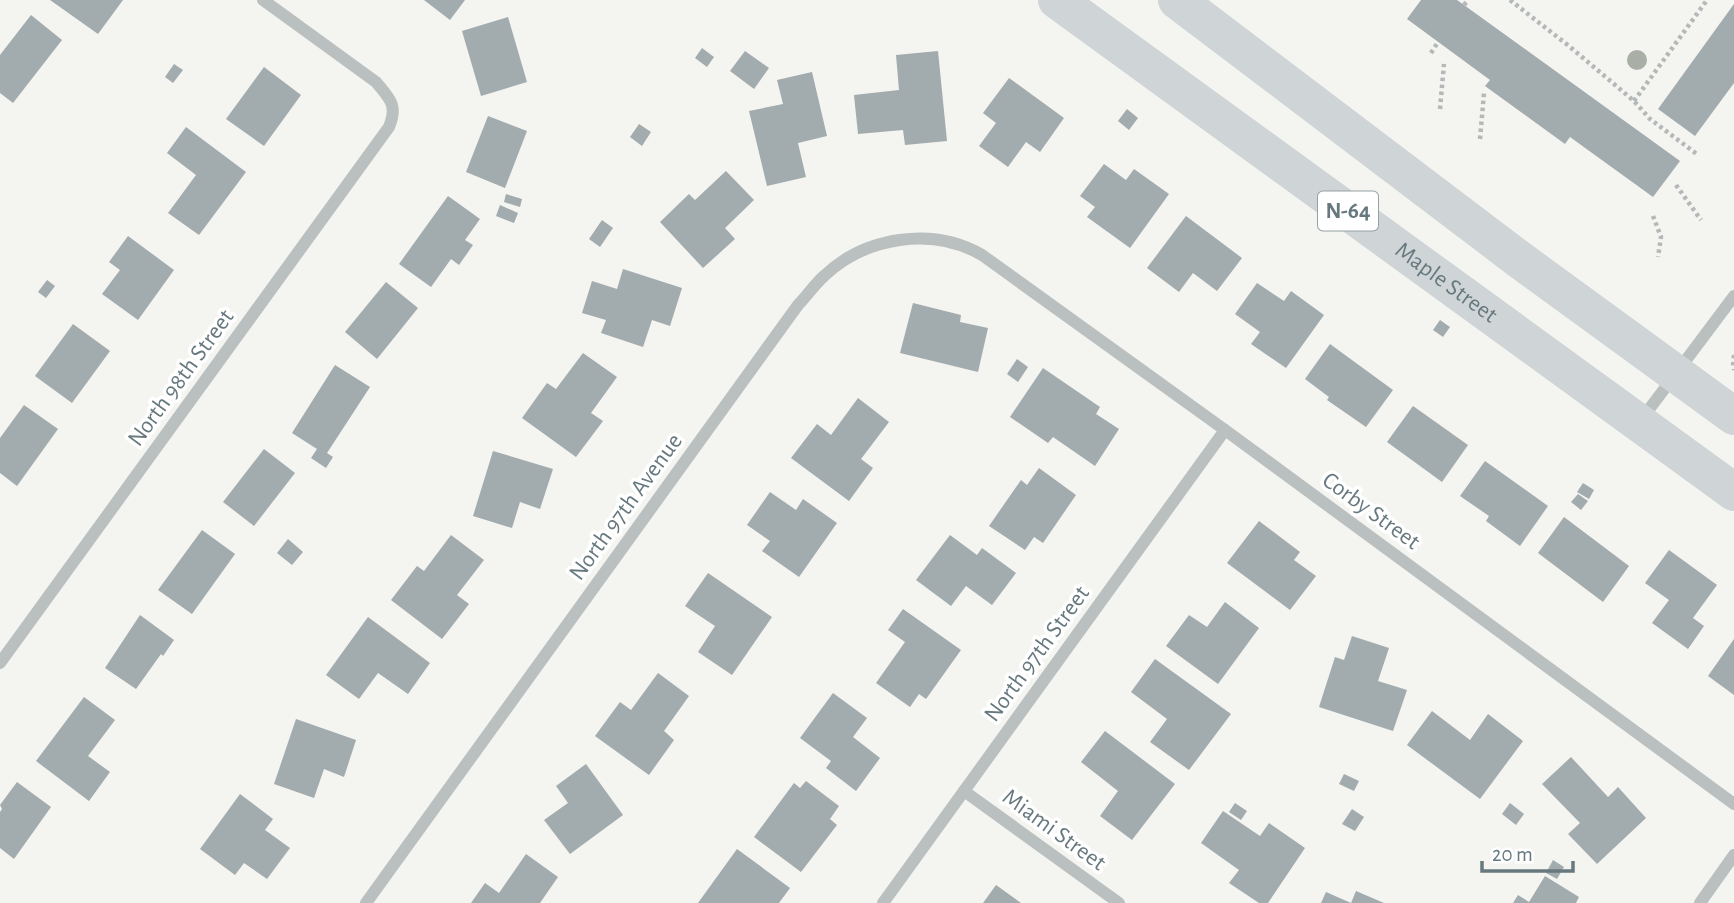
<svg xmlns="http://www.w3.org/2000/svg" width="1734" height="903" font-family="'Alegreya Sans',sans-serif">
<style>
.building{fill:#a2abad}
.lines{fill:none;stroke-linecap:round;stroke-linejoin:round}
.path{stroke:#b4b8b9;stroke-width:4.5;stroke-dasharray:3.5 3.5;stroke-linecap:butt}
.minor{stroke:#babfc0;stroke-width:12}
.major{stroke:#cfd5d6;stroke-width:38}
.tree{fill:#a9afa4}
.labels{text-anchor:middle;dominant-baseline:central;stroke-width:7;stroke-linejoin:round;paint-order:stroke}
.shield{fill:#fff;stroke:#95a1a5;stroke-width:2}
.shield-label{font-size:23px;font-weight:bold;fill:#67797e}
.street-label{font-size:24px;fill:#67797e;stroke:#fff}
</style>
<rect width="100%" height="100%" fill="#f4f4f1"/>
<g class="building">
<polygon points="50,0 123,0 98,34"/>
<polygon points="424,0 465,0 450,20"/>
<polygon points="1421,0 1457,0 1680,161 1653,197 1570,137 1565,144 1485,86 1490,80 1407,19"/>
<polygon points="1734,4 1734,83 1695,136 1658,109"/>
<polygon points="31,15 62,40 13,103 0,93 0,55"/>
<polygon points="508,17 527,82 481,96 462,31"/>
<polygon points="702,48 714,57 707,67 695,58"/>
<polygon points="745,51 769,68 754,89 730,71"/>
<polygon points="938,51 947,141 905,145 903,130 858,134 854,95 899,90 896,55"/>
<polygon points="174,64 183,70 173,83 165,77"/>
<polygon points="264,67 301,95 264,146 226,119"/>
<polygon points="812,72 827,136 798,143 806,177 767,186 749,111 783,104 777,80"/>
<polygon points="1009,78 1064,118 1040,152 1026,142 1008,167 979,146 996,123 983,113"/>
<polygon points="1127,109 1138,118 1129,130 1118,121"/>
<polygon points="488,116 527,131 505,188 466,172"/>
<polygon points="639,124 651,132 642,146 630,137"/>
<polygon points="186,127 246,172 199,235 168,213 196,175 167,153"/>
<polygon points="1104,164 1126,180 1134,169 1169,194 1130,248 1087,217 1095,207 1080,196"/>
<polygon points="726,171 754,200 725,228 735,239 703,268 660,222 689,194 695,200"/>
<polygon points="506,194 522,199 520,207 504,202"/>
<polygon points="448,196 480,219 465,240 473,245 459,265 451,259 431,287 399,264"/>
<polygon points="500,205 518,213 514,223 496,216"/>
<polygon points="1186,216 1242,258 1217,291 1193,273 1179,292 1147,268"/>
<polygon points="602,220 613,228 600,247 589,239"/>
<polygon points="128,236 174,270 138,320 102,294 120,270 109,262"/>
<polygon points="623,269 682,288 670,326 652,320 643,347 601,333 606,320 582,313 592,281 617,289"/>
<polygon points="47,280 55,286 46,298 38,292"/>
<polygon points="386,282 418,308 377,359 345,332"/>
<polygon points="1257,283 1284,301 1291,291 1324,315 1286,368 1251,344 1260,332 1235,314"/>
<polygon points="913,303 961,315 960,322 988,328 978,372 900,353"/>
<polygon points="1440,320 1450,327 1443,337 1433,330"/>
<polygon points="73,324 110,351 72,403 35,376"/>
<polygon points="1330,344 1393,390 1366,427 1327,400 1329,397 1305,379"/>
<polygon points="583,353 617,377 591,413 603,421 576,457 522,418 547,383 556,389"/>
<polygon points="1017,359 1028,367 1018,382 1007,374"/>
<polygon points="335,365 370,387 327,453 333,457 326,468 311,458 317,449 292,433"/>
<polygon points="1043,368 1100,407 1096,414 1119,429 1095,466 1053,437 1048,443 1010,417"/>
<polygon points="858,398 889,422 861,459 873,468 849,501 791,458 817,424 831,435"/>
<polygon points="24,405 58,429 17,486 0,473 0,438"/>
<polygon points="1413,406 1468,445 1442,482 1387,442"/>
<polygon points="264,449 295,473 254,526 223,502"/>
<polygon points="493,451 553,469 540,509 520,502 512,528 473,516"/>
<polygon points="1485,461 1548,506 1520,546 1486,521 1489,516 1460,496"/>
<polygon points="1039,468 1076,495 1043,543 1034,537 1025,550 989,526 1021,480 1027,485"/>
<polygon points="1583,483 1594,490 1589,499 1577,492"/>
<polygon points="770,492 796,510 803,499 837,523 799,577 762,551 770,541 747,525"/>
<polygon points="1578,494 1588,501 1581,510 1571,502"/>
<polygon points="1564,517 1629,566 1603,602 1538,553"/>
<polygon points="1259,521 1300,552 1294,560 1316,576 1290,610 1227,563"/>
<polygon points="202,530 235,554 192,614 158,590"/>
<polygon points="451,535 484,560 457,595 469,604 442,639 391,600 417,566 424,571"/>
<polygon points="950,535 977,555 982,548 1016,573 992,605 966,586 951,606 916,580"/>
<polygon points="288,539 303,552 292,565 277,553"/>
<polygon points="1669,550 1717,585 1693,618 1704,626 1688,649 1652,623 1669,600 1645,583"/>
<polygon points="708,573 772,617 732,675 698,652 715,626 685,606"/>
<polygon points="1225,602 1259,628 1218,684 1166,646 1189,615 1207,627"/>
<polygon points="903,609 961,650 926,699 919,694 910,707 876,683 905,642 888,630"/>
<polygon points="140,615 174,640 163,656 161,654 136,689 105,668"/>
<polygon points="368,617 430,663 408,694 378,673 359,699 326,675"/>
<polygon points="1352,636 1389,648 1378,681 1407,690 1393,731 1319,707 1335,657 1344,660"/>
<polygon points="1734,639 1734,695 1708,676"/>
<polygon points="1155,659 1231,714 1189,770 1150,742 1167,719 1131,692"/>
<polygon points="658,673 689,696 664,731 674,740 649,775 595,736 620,702 631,710"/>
<polygon points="833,693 867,718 853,737 880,758 856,791 826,768 831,761 800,738"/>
<polygon points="84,697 115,720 88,756 110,772 89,801 36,761"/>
<polygon points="1432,711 1470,740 1488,714 1523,741 1480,799 1407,745"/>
<polygon points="296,719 356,740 344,777 324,769 314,798 274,784"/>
<polygon points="1105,731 1175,784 1132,840 1100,816 1118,791 1081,762"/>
<polygon points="1571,757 1608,797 1618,787 1646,818 1597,864 1568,834 1580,823 1542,784"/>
<polygon points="586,764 623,815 570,854 544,820 568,803 556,786"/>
<polygon points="1344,774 1359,781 1354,791 1339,784"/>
<polygon points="806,781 839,806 830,819 837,825 801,872 754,837 794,783 800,788"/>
<polygon points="17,782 51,807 14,859 0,848 0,812 2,809 0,805"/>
<polygon points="240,794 273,819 265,830 290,848 267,879 244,863 235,875 200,849"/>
<polygon points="1235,803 1247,811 1241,820 1229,812"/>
<polygon points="1510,803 1524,814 1516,825 1502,814"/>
<polygon points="1352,809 1364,817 1355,831 1342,824"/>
<polygon points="1223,811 1260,836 1269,823 1305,848 1268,903 1259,903 1229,883 1239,870 1201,843"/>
<polygon points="737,849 790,888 779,903 698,903"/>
<polygon points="526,854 558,877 540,903 471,903 485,883 499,893"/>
<polygon points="1553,860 1564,867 1557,879 1546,873"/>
<polygon points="1545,876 1579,897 1576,903 1513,903 1518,895 1529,902"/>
<polygon points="996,885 1021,903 983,903"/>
<polygon points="1356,891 1384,903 1351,903"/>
<polygon points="1326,892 1351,903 1321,903"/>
</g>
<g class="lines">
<g class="path">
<polyline points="1510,0 1569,46 1634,101 1650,119 1698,155"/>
<polyline points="1464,5 1468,0"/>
<polyline points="1431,53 1438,42"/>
<polyline points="1634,101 1707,0"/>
<polyline points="1440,109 1444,64"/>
<polyline points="1480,139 1484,93"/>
<polyline points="1676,185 1701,220"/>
<polyline points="1653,216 1661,237 1658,257"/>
<polyline points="1734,355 1733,367 1734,370"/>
</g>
<g class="minor">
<polyline points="1641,420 1734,296"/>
<path d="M0,663L389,127C398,105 390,99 376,82L263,0"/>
<polyline points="964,791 1119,903"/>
<path d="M366,903L798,305C807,296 814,285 824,276C865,237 932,226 982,255L1225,430L1734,804"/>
<polyline points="883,903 1225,430"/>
<polyline points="1700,903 1734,855"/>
</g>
<g class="major">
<path id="s1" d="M1057,0L1734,492"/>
<polyline points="1177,0 1520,260 1734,416"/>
</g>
</g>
<circle class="tree" cx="1637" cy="60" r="10"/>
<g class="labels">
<rect class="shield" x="1318" y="191.5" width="60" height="39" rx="5"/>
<g class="shield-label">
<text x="1348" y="211">N-64</text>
</g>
<g class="street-label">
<text stroke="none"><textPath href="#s1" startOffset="481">Maple Street</textPath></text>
<text transform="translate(181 378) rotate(-54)">North 98th Street</text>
<text transform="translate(626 507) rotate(-54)">North 97th Avenue</text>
<text transform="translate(1371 511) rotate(36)">Corby Street</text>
<text transform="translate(1037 654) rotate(-54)">North 97th Street</text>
<text transform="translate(1054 830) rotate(36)">Miami Street</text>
</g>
</g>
<path d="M1482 861v10h91v-10" fill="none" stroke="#67797e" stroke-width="3.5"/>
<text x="1492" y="861" font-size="21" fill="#67797e" stroke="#ffffff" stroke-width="5" paint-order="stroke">20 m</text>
</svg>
